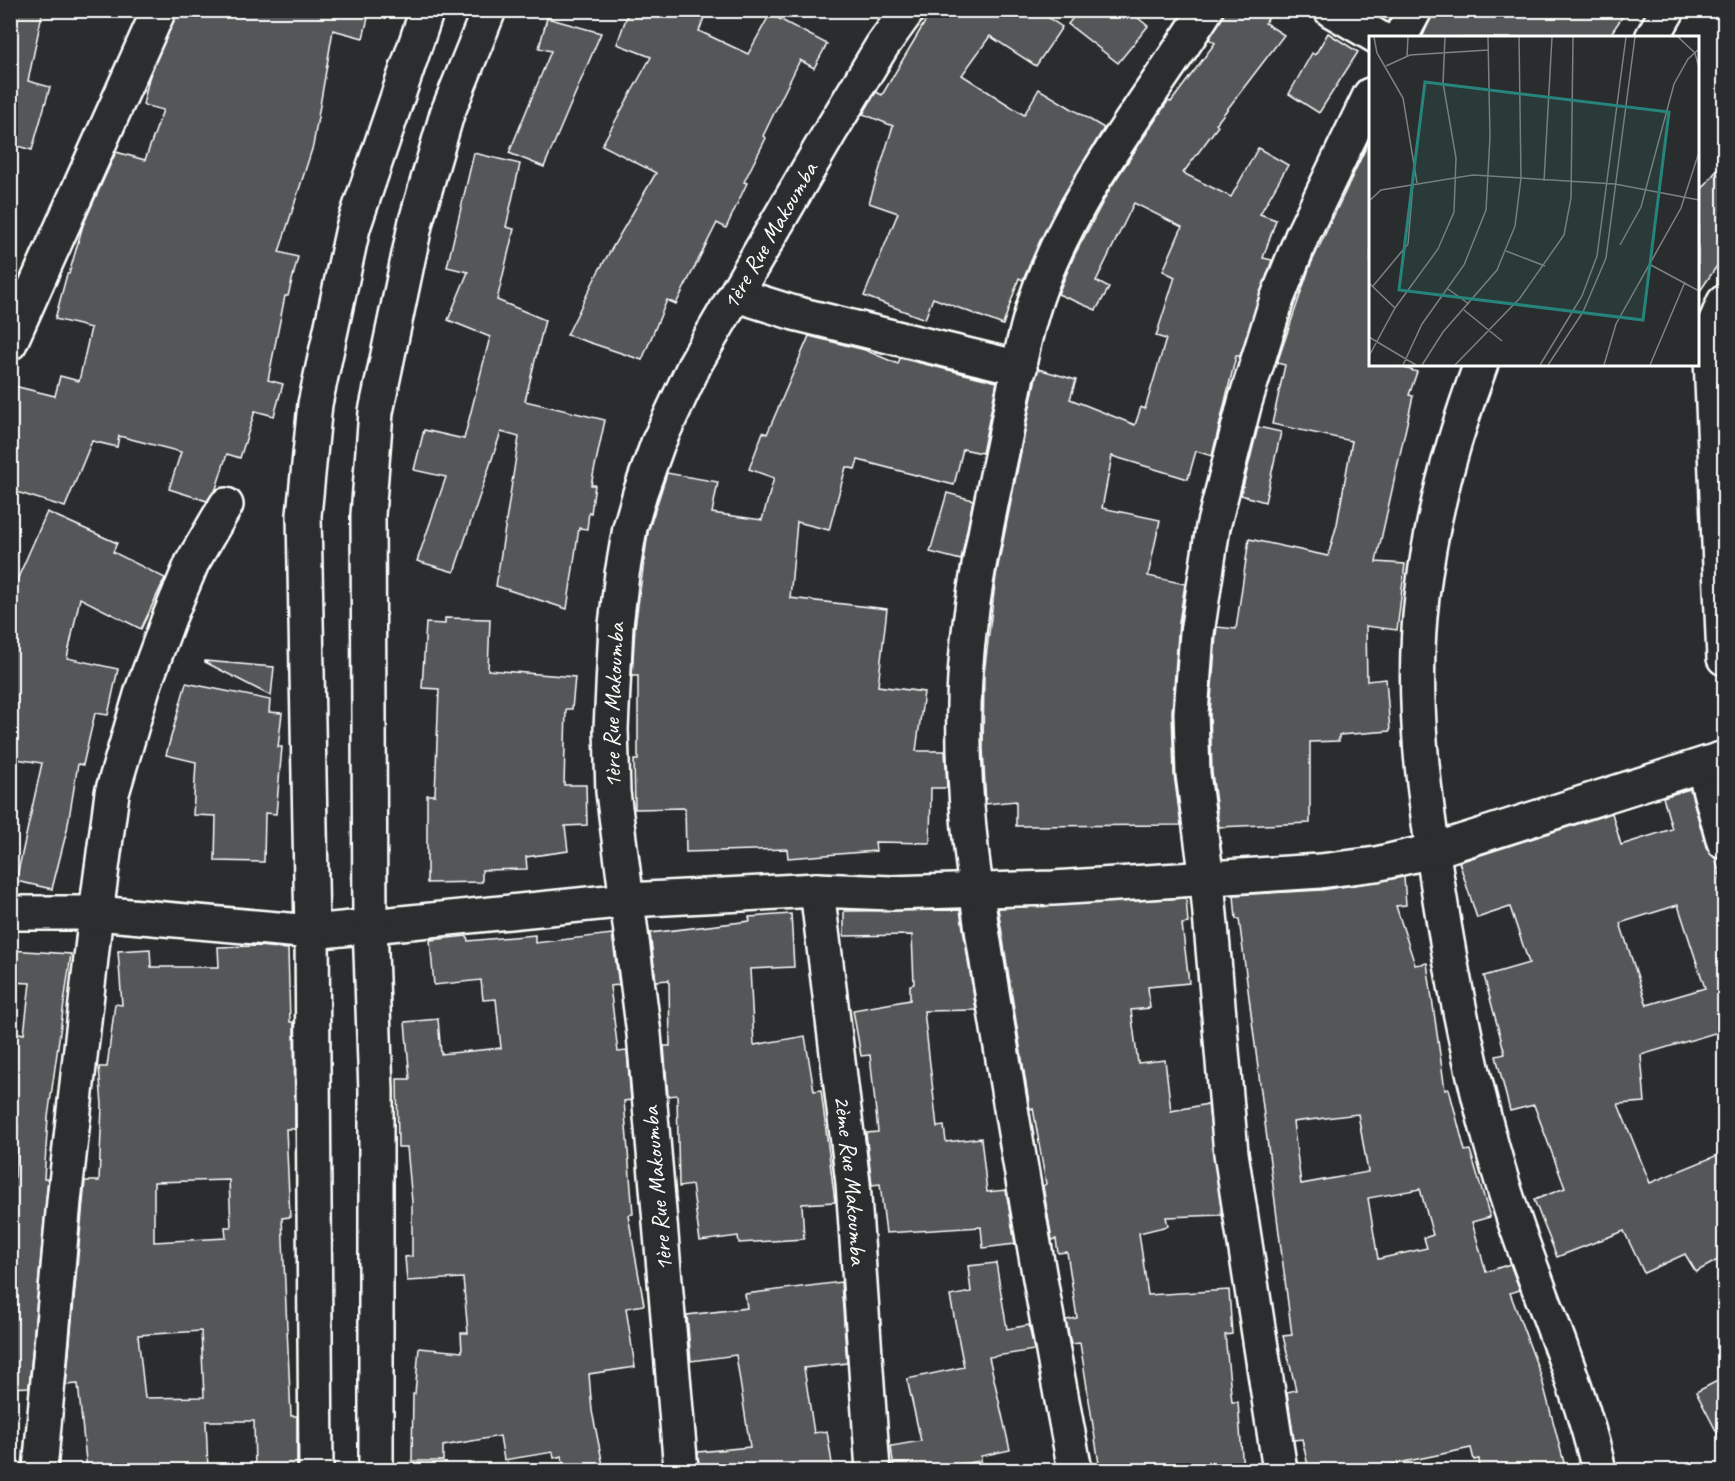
<svg xmlns="http://www.w3.org/2000/svg" width="1735" height="1481" font-family="Caveat,sans-serif">
<style>
.building{fill:#555758;stroke:#fff;stroke-width:1.5;fill-rule:evenodd}
.lines{fill:none;stroke-linecap:round;stroke-linejoin:round}
.minor-casing{stroke:#fff;stroke-width:38}
.tertiary-casing{stroke:#fff;stroke-width:38}
.primary-casing{stroke:#fff;stroke-width:38}
.minor{stroke:#2a2d2e;stroke-width:33}
.tertiary{stroke:#2a2d2e;stroke-width:33}
.primary{stroke:#2a2d2e;stroke-width:33}
.labels{text-anchor:middle;dominant-baseline:central;stroke-width:5;stroke-linejoin:round;paint-order:stroke}
.street-label{font-size:24px;fill:#fff;stroke:#2a2d2e}
.inset-road{fill:none;stroke:#7f8182;stroke-width:1.5}
.view{fill:#27847c;fill-opacity:0.15;stroke:#27847c;stroke-width:3}
.inset-edge{fill:none;stroke:#fff;stroke-width:3}
</style>
<rect width="100%" height="100%" fill="#2a2d2e"/>
<filter id="ink" filterUnits="userSpaceOnUse"><feTurbulence type="fractalNoise" baseFrequency=".0167" numOctaves="2"/><feDisplacementMap in="SourceGraphic" scale="12" xChannelSelector="R" yChannelSelector="G"/><feConvolveMatrix kernelMatrix="1 2 1 2 8 2 1 2 1" color-interpolation-filters="sRGB"/></filter>
<g filter="url(#ink)">
<g class="building">
<polygon points="19,10 43,10 28,81 50,87 32,150 10,144 10,36 14,36"/>
<polygon points="177,10 370,10 363,38 333,30 313,146 279,252 298,257 288,296 285,296 268,380 283,384 274,416 255,411 240,458 227,454 216,489 207,501 169,489 181,452 119,436 117,447 92,441 65,507 10,490 10,385 55,396 60,376 79,381 91,328 55,319 67,274 69,274 83,225 116,152 145,160 163,110 143,105 149,78"/>
<polygon points="629,10 707,10 699,31 748,54 770,14 827,44 814,68 800,60 763,136 766,138 744,182 747,183 726,228 717,223 676,304 667,300 642,360 567,335 598,272 656,173 602,145 651,57 617,44"/>
<polygon points="932,10 1037,10 1062,27 1036,66 990,36 962,75 1024,115 1039,89 1104,128 1059,203 1023,280 1019,278 1003,325 933,298 925,319 864,296 898,213 869,203 893,126 863,114 876,92 882,95"/>
<polygon points="1079,10 1128,10 1148,26 1118,63 1068,24"/>
<polygon points="1225,10 1274,10 1265,23 1284,35 1216,124 1218,126 1183,173 1231,197 1258,148 1288,165 1260,214 1276,220 1263,258 1272,260 1240,356 1236,356 1212,456 1196,451 1188,479 1112,456 1102,508 1160,520 1148,576 1185,584 1179,622 1172,712 1174,775 1181,825 1016,826 1016,801 986,804 983,748 984,674 996,576 1036,377 1038,369 1076,380 1070,399 1135,425 1141,407 1145,409 1166,339 1156,336 1175,277 1163,271 1182,227 1134,203 1096,281 1109,288 1096,310 1058,294 1074,256 1111,187 1168,101 1171,102 1215,43 1209,39"/>
<polygon points="1434,10 1627,10 1608,38 1422,38"/>
<polygon points="547,18 601,33 544,167 509,153 551,51 539,48"/>
<polygon points="1328,33 1358,52 1319,113 1289,94 1312,53 1315,55"/>
<polygon points="1371,137 1371,364 1393,364 1417,372 1409,395 1413,396 1376,562 1405,564 1397,630 1366,626 1367,681 1386,679 1390,731 1339,735 1339,741 1310,742 1310,823 1219,827 1212,772 1210,713 1216,635 1217,627 1236,629 1249,539 1328,556 1337,524 1352,441 1272,424 1285,365 1277,363 1310,266"/>
<polygon points="474,153 520,164 506,227 514,229 497,300 545,320 525,401 605,420 591,485 595,485 591,513 589,512 587,529 579,528 567,609 496,586 519,437 501,432 454,572 417,561 446,477 414,470 424,430 464,439 490,337 448,320 468,272 447,267"/>
<polygon points="1725,160 1725,254 1698,294 1698,194"/>
<polygon points="809,336 865,350 898,364 900,358 997,382 982,453 963,449 954,485 858,460 855,469 846,467 829,530 797,522 790,598 887,609 878,686 924,692 916,751 945,751 947,788 931,788 930,843 875,842 876,851 788,858 787,849 686,852 685,808 635,809 634,760 638,760 638,676 632,676 635,627 648,532 667,473 718,482 712,513 762,520 774,478 749,469 763,432 767,434"/>
<polygon points="1258,427 1281,432 1265,502 1241,495"/>
<polygon points="947,493 973,500 961,560 930,552"/>
<polygon points="47,512 117,543 113,552 165,578 141,629 80,598 67,658 118,669 108,715 95,713 83,765 78,764 67,830 52,889 16,881 42,763 10,758 10,596"/>
<polygon points="445,618 490,619 488,670 575,677 572,709 566,709 564,785 586,785 587,825 565,826 568,851 526,857 527,869 482,870 482,882 427,883 427,795 435,795 439,689 422,688 426,623 445,624"/>
<polygon points="205,661 274,667 271,696 205,662"/>
<polygon points="186,683 270,700 269,712 282,713 278,747 282,747 276,814 265,813 264,862 215,861 216,816 193,815 196,762 166,755"/>
<path d="M1690,789L1706,847L1715,858L1725,891V1030L1641,1055L1645,1102L1618,1104L1650,1183L1725,1152V1256L1696,1272L1685,1254L1644,1273L1624,1231L1557,1257L1534,1200L1565,1188L1534,1105L1510,1111L1496,1056L1505,1054L1484,976L1529,963L1510,907L1477,918L1459,862L1612,813L1621,845L1672,829L1663,797ZM1678,905L1705,988L1647,1005L1620,923Z"/>
<path d="M1404,877L1406,905L1396,906L1415,965L1427,963L1445,1090L1449,1089L1465,1151L1470,1150L1490,1217L1472,1222L1486,1272L1510,1264L1520,1290L1510,1293L1541,1376L1566,1470H1480L1479,1459L1474,1460L1471,1448L1365,1470H1309L1302,1439L1294,1440L1287,1392L1296,1390L1283,1336L1292,1335L1239,919H1236L1234,895L1322,890ZM1358,1114L1368,1172L1301,1184L1293,1122ZM1420,1189L1433,1235L1424,1238L1427,1248L1378,1259L1368,1198Z"/>
<polygon points="1186,898 1188,923 1182,924 1189,983 1148,987 1150,1008 1131,1010 1138,1063 1165,1060 1171,1111 1208,1104 1222,1215 1166,1217 1168,1226 1139,1233 1148,1295 1229,1290 1232,1334 1225,1335 1232,1402 1238,1402 1243,1470 1100,1470 1080,1343 1071,1344 1066,1320 1077,1318 1067,1252 1058,1253 1056,1239 1052,1240 1043,1186 1046,1184 1033,1108 1030,1109 998,908"/>
<polygon points="960,910 976,1010 924,1011 937,1127 944,1126 946,1142 981,1138 987,1192 1006,1190 1015,1244 983,1248 981,1227 886,1233 880,1184 872,1185 866,1133 878,1132 870,1055 861,1056 853,1010 910,1000 910,985 914,984 912,935 844,936 844,911"/>
<polygon points="791,914 794,967 750,969 754,1045 805,1036 814,1091 821,1090 835,1202 802,1204 804,1239 739,1243 738,1236 700,1241 692,1185 679,1187 677,1095 668,1096 664,1046 670,1046 669,980 656,981 650,933 750,921 749,917"/>
<polygon points="612,934 619,985 610,986 618,1052 627,1051 631,1100 624,1101 633,1214 628,1215 644,1305 626,1308 635,1367 589,1374 592,1411 604,1470 564,1470 562,1456 554,1458 553,1452 504,1460 500,1436 443,1446 443,1461 412,1461 413,1394 415,1394 419,1348 462,1352 461,1333 468,1333 463,1278 407,1281 405,1257 412,1256 412,1202 407,1147 398,1147 397,1079 410,1079 405,1022 438,1019 441,1054 501,1048 496,999 483,1000 481,980 434,985 430,940 467,936 468,941 535,935 535,943"/>
<path d="M258,946L288,949L290,1022H294L295,1129H286L290,1217L282,1218L291,1416H297V1468L255,1469L254,1421H206L208,1470H87L78,1384L66,1385L85,1181H99L102,1105L99,1067H107L115,1004L122,1005L118,951L150,949L151,967H219L218,947ZM229,1180L231,1227H225L226,1238L154,1242V1182ZM201,1331L204,1397L145,1398L138,1335Z"/>
<polygon points="10,950 71,954 48,1117 44,1179 48,1179 29,1387 10,1388 10,1177 15,1177 18,1126 10,1125 10,1031 24,1034 30,983 10,982"/>
<polygon points="996,1263 1007,1329 1029,1325 1034,1350 989,1357 1010,1450 981,1456 981,1461 921,1470 894,1470 891,1446 921,1441 907,1379 964,1367 950,1296 971,1292 968,1266"/>
<polygon points="841,1282 847,1363 804,1368 814,1433 827,1431 833,1470 699,1470 698,1452 750,1447 736,1355 691,1361 687,1315 747,1308 745,1294"/>
<polygon points="1725,1377 1725,1448 1696,1392"/>
</g>
<g class="lines">
<defs>
<g id="minor">
<polyline points="1331,10 1379,38"/>
<polyline points="1400,38 1415,10"/>
<polyline points="1652,38 1668,10"/>
<polyline points="737,295 794,313 1020,368"/>
<polyline points="1724,302 1710,335 1724,658"/>
<polyline points="10,343 159,10"/>
<path d="M1481,364C1453,438 1431,518 1422,597C1410,696 1424,795 1439,893C1456,1002 1478,1111 1513,1216C1541,1300 1579,1384 1599,1470"/>
<polyline points="1703,766 1724,842"/>
<path id="s1" d="M817,890L853,1183L873,1470"/>
<polyline points="40,1470 64,1201 96,913 112,793 143,688 169,618 192,563 226,505"/>
<path id="s2" d="M681,1470L644,1034L613,792L611,729L616,625L622,574L630,528L640,493L658,443L696,362L830,132L882,46L908,10"/>
<path d="M1075,1470C1048,1328 1023,1184 1000,1041C982,931 961,818 964,706C965,617 986,529 1004,442C1015,390 1022,335 1041,285C1079,185 1149,100 1206,10"/>
<polyline points="1280,1470 1231,1153 1207,880 1193,774 1191,713 1197,633 1213,527 1245,402 1277,299 1302,236 1370,95"/>
</g>
<polyline id="tertiary" points="10,913 96,913 312,932 628,900 817,890 891,893 1053,888 1320,871 1376,864 1432,851 1724,758"/>
<g id="primary">
<polyline points="316,1470 312,932 304,515 315,404 353,228 427,10"/>
<polyline points="376,1470 376,1091 370,924 368,515 376,412 416,221 447,114 489,10"/>
</g>
</defs>
<use href="#minor" class="minor-casing"/>
<use href="#tertiary" class="tertiary-casing"/>
<use href="#primary" class="primary-casing"/>
<use href="#minor" class="minor"/>
<use href="#tertiary" class="tertiary"/>
<use href="#primary" class="primary"/>
</g>
</g>
<g class="labels">
<g class="street-label">
<text stroke="none"><textPath href="#s2" startOffset="1272">1ère Rue Makoumba</textPath></text>
<text stroke="none"><textPath href="#s2" startOffset="768">1ère Rue Makoumba</textPath></text>
<text stroke="none"><textPath href="#s1" startOffset="292">2ème Rue Makoumba</textPath></text>
<text transform="translate(657 1189) rotate(-95)">1ère Rue Makoumba</text>
</g>
</g>
<g transform="translate(1369 36)">
<rect width="330" height="330" fill="#2a2d2e"/>
<path class="inset-road" d="M5,1L8,17L34,62L48,147M309,1L326,17L330,32M38,20L39,1M17,30L41,19L119,14M175,145L183,1M0,165L12,154L104,139L246,148L330,164M251,209L272,171L305,48L319,23L330,13M137,215L176,230M282,229L330,255M0,247L26,272M4,250L39,208L44,148M79,253L100,268M95,274L133,305M0,301L47,329M0,320L26,272L69,213L85,176L87,122L74,47L76,1M34,329L53,288L95,229L117,174L121,101L119,1M53,329L74,296L128,234L146,190L152,142L150,1M86,329L151,262L195,199L202,162L204,1M171,329L213,260L228,220L257,1M179,329L214,276L237,222L266,1M235,329L247,288L312,172L330,116M281,329L316,246"/>
<path class="view" d="M56,46L300,76L274,284L30,254Z"/>
<rect width="330" height="330" class="inset-edge"/>
</g>
<rect width="1735" height="1481" fill="none" stroke="#2a2d2e" stroke-width="36"/>
<rect x="18" y="18" width="1699" height="1445" fill="none" stroke="#fff" stroke-width="2" filter="url(#ink)"/>
</svg>
